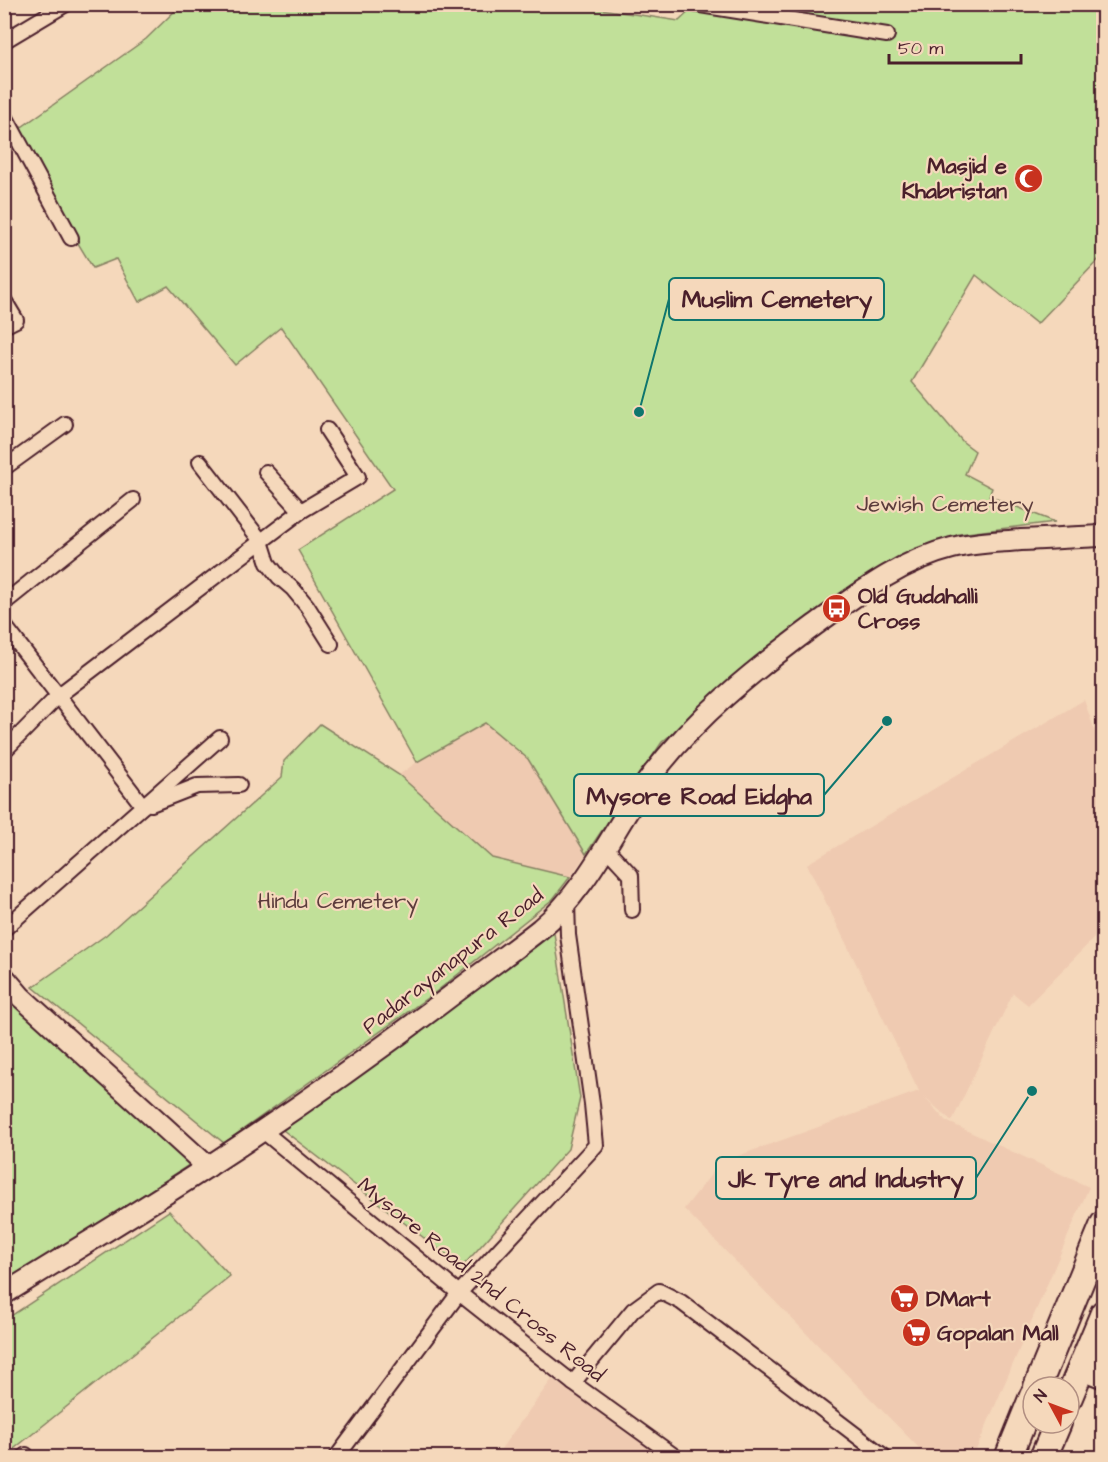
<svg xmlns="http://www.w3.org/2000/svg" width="1108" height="1462" font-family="'Architects Daughter',sans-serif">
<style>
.built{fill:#efcab1}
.green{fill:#c1e099;stroke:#868062;stroke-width:1.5}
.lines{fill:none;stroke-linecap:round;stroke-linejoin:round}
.street-casing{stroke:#4a1f2b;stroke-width:18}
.secondary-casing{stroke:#4a1f2b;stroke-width:24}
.highway-casing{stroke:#4a1f2b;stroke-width:30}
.street{stroke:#f5d8bb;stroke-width:14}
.secondary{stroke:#f5d8bb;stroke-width:20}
.highway{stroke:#f5d8bb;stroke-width:26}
.labels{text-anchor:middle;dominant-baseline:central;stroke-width:4.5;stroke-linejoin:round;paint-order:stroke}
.poi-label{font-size:22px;font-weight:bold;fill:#4a1f2b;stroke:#f5d8bb;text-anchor:start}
.park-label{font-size:22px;fill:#5c3c3c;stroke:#f5d8bb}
.street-label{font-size:22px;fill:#4a1f2b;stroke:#f5d8bb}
.leader{fill:none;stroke:#0f766e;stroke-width:2}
.callout-dot{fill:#0f766e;stroke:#f5d8bb;stroke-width:2}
.callout{fill:#f5d8bb;stroke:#0f766e;stroke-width:2}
.callout-label{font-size:24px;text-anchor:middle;font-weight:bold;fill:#4a1f2b}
</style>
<rect width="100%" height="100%" fill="#f5d8bb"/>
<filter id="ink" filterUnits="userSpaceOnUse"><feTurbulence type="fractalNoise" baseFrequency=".0167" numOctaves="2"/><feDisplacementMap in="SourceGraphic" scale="12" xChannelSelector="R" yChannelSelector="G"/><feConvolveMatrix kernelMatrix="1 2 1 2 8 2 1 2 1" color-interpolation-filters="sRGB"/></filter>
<g filter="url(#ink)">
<g class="built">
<polygon points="1084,700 1103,754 1103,929 1028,1005 1013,993 952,1121 925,1098 946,1121 1089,1187 973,1457 928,1457 684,1209 721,1162 919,1091 807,864"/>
<polygon points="485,723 528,759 586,854 570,877 492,858 399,775 417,762"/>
<polygon points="552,1379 660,1457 495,1457"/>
</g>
<g class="green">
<polygon points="568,4 679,21 697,4 1103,5 1103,255 1037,324 976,275 912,382 963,442 975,451 965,474 992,488 989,496 1055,522 959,534 890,564 837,597 662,742 586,854 528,759 485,723 417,762 298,550 393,489 281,327 235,365 168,286 139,302 116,259 93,268 12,134 146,39 181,5"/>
<polygon points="320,724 399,775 492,858 570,877 553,899 437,991 224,1143 33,987 106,935 282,777 284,761"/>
<polygon points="554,933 580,1098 568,1149 462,1267 283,1130"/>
<polygon points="10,991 192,1163 5,1286 4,995"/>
<polygon points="169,1211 230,1276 5,1456 5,1320"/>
</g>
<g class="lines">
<defs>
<g id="street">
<polyline points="694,4 887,35"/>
<polyline points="4,41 66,4"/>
<polyline points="4,114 71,238"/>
<polyline points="4,300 16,320 4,326"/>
<polyline points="200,462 261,541 268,563 279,577 293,589 307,606 331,644"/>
<polyline points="4,468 65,424"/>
<polyline points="266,472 301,511"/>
<polyline points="4,603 133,500"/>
<polyline points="4,625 143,806 4,929"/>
<polyline points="4,751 59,695 301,511 358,477 327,430"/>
<polyline points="151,804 197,786 239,785"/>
<polyline points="143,806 220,738"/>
<polyline points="605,847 631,875 632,910"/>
<polyline points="262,1130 459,1293 573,1383 677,1458"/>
<polyline points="573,1383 633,1310 659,1291 681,1302 886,1458"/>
<polyline points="26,1455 27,1458"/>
<polyline points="336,1458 459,1293 596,1145 592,1104 568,935 567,903"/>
</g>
<g id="secondary">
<polyline points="4,977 21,997 208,1167"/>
<path d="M4,1294C73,1251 142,1210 209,1166C292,1112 373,1055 452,995C481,973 511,952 540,929C588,889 613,829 649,779C695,717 754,670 815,625C858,594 900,561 952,548C975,542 998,542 1021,540C1048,539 1076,537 1104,536"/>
<polyline points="1081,1369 1104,1378"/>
</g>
<g id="highway">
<polyline points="1037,1387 1104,1224"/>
<polyline points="1069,1397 1104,1313"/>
<polyline points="1008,1458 1033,1396"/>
<polyline points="1043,1458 1058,1423"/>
</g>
</defs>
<use href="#street" class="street-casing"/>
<use href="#secondary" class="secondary-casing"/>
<use href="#highway" class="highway-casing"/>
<use href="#street" class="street"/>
<use href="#secondary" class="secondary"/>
<use href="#highway" class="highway"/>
</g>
</g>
<defs>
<symbol id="mosque-disc" viewBox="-11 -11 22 22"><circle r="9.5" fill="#c8321e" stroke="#f5d8bb"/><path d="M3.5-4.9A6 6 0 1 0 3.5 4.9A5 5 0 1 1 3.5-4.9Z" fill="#fff"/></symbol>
<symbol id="bus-disc" viewBox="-11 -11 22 22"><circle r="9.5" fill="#c8321e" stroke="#f5d8bb"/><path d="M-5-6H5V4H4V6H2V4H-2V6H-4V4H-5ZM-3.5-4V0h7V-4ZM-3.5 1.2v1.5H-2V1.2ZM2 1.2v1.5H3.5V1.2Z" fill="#fff"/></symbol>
<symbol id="supermarket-disc" viewBox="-11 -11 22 22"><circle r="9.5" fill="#c8321e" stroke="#f5d8bb"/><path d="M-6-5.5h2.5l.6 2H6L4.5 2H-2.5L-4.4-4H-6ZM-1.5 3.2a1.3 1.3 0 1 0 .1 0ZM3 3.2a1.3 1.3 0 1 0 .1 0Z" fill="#fff"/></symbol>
</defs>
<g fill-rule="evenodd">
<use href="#mosque-disc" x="1012" y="162" width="33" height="33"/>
<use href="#bus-disc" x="820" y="592" width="33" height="33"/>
<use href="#supermarket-disc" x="888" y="1282" width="33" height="33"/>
<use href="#supermarket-disc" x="900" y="1316" width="33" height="33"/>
</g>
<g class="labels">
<g class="poi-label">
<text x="1007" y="166" text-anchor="end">Masjid e<tspan x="1007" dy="25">Khabristan</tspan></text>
<text x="858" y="596">Old Gudahalli<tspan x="858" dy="25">Cross</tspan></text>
<text x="926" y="1299">DMart</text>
<text x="937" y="1333">Gopalan Mall</text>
</g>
<g class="park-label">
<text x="945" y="504">Jewish Cemetery</text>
<text x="338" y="901">Hindu Cemetery</text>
</g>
<g class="street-label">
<text transform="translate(453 961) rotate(-38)">Padarayanapura Road</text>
<text transform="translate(481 1280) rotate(39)">Mysore Road 2nd Cross Road</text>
</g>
</g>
<path class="leader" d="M639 412L669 299M887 721L824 795M1032 1091L976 1178"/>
<g class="callout-dot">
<circle cx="639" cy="412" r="6"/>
<circle cx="887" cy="721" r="6"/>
<circle cx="1032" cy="1091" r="6"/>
</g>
<g class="callout">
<rect x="669" y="278" width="215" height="42" rx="6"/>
<rect x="574" y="774" width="250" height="42" rx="6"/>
<rect x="716" y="1157" width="260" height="42" rx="6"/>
</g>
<g class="callout-label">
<text x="777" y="307">Muslim Cemetery</text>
<text x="699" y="804">Mysore Road Eidgha</text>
<text x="846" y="1187">Jk Tyre and Industry</text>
</g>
<rect width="1108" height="1462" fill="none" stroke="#f5d8bb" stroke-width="24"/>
<rect x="12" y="12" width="1084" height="1438" fill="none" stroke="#4a1f2b" stroke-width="2" filter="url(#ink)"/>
<g transform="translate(1051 1405) rotate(311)"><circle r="28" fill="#f5d8bb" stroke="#b18e81" stroke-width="1.5"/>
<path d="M0-4.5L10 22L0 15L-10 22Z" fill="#c8321e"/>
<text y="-9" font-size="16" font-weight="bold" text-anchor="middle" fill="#4a1f2b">N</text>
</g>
<path d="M889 54v9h132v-9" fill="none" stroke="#4a1f2b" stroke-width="3"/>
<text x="898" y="54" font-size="18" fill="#4a1f2b" stroke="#f5d8bb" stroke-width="4.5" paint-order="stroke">50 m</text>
</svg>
